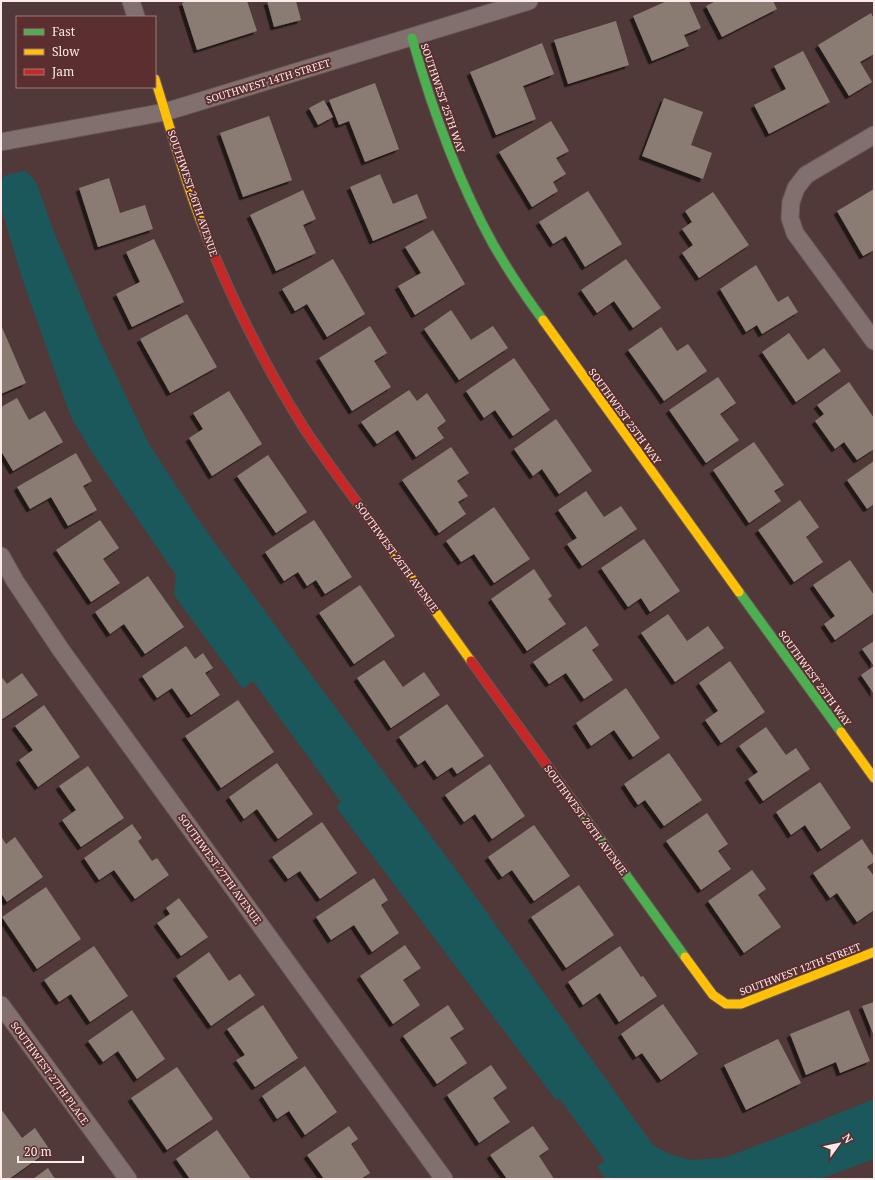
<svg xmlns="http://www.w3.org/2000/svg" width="875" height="1180" font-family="'Noto Serif',serif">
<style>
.water{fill:#1a585c}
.building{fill:#8b7c73;filter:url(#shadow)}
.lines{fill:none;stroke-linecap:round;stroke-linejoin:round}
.street-casing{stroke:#695757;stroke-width:19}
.fast-casing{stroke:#695757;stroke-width:11}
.slow-casing{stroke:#695757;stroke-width:11}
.jam-casing{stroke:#695757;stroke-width:11}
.street{stroke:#82706f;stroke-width:17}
.fast{stroke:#4caf50;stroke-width:9}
.slow{stroke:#ffc107;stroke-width:9}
.jam{stroke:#c62828;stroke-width:9}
.labels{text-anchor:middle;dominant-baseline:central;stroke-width:4;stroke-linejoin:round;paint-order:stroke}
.street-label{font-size:10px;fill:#fcebea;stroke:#5b2f2f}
</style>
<defs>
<filter id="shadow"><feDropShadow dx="-3.5" dy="3.5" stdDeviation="0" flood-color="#0009"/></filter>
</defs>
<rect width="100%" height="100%" fill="#513939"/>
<polygon class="water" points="26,171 36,182 54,232 101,344 149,444 197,518 321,688 460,875 653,1145 671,1155 691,1160 724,1158 790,1133 874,1099 874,1159 820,1179 606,1179 597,1167 605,1161 560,1099 556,1100 336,807 341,802 253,681 243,689 174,595 176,575 93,454 71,417 22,278 1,207 1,180 6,175"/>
<g class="building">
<polygon points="187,1 247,1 257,31 197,50 182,3"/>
<polygon points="267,1 296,1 301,20 274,27"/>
<polygon points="667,1 689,1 701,28 684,35 689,46 652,61 633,16"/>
<polygon points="716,1 773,1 777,9 722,37 706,6"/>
<polygon points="871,13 874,19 874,54 860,62 872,82 849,96 818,45"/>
<polygon points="616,21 629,65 568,84 554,40"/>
<polygon points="542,43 554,74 523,86 536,119 496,135 470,72"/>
<polygon points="803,51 830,102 769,134 754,105 786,89 774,66"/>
<polygon points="375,83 399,149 365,162 349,121 339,125 329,100"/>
<polygon points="664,98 703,112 691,145 712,153 703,179 642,156"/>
<polygon points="324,100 333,117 318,125 309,108"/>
<polygon points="269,116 292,180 243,197 220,133"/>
<polygon points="551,121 569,151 556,158 566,174 553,182 558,191 532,207 499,152"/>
<polygon points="380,174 393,204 417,194 427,218 373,241 350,187"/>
<polygon points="109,178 120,213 145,205 153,229 98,247 79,188"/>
<polygon points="874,189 874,250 863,256 837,211"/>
<polygon points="303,190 316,219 303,225 316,253 276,271 250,215"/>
<polygon points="588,191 622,244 585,267 566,236 553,244 539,222"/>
<polygon points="713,192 749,245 699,278 682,253 693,245 682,229 692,222 685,211"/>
<polygon points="433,230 465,284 415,315 398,286 421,273 405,247"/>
<polygon points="154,239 184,302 132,327 116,294 140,282 126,252"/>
<polygon points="333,259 365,314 327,337 307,304 295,311 282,289"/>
<polygon points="626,259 661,308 633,328 614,301 597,313 581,290"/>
<polygon points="756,265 778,302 788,296 798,312 762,334 757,325 746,332 720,289"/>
<polygon points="451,310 471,340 493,326 508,348 459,380 424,329"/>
<polygon points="187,314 217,367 170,393 140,339"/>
<polygon points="1,325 26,383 1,394"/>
<polygon points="370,326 387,353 374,361 391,387 352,411 319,358"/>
<polygon points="661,327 677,351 688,344 707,371 664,401 628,350"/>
<polygon points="789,333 808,360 824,348 841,371 796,402 762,352"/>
<polygon points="514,358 550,410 513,436 495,410 484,418 466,391"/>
<polygon points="718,377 736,403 720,414 739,440 706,463 669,410"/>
<polygon points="849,382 874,418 874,449 857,460 844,442 835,449 815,421 824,414 817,405"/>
<polygon points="409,390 417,401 427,393 446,421 437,428 444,438 416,457 398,430 377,444 361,422"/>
<polygon points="229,391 262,444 212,476 189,438 203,429 193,413"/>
<polygon points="17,398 29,420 45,411 63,442 13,471 1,451 1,407"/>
<polygon points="556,419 592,471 559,494 542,469 533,476 514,449"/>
<polygon points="754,442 784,485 774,491 781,501 749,523 713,470"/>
<polygon points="451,447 469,473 457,481 468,496 458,502 466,514 439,533 402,480"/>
<polygon points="76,453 92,481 83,486 97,510 68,526 51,497 30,509 17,487"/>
<polygon points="268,455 307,512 276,533 237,476"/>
<polygon points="874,461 874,504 867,509 847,480"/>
<polygon points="586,491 604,517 621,506 637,529 582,566 567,544 577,538 558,510"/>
<polygon points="800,500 819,527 806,537 823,562 794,582 758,530"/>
<polygon points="494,507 530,559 494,583 474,554 461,562 446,541"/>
<polygon points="100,520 119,548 103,559 120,583 91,602 56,550"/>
<polygon points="314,520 352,577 325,594 316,580 307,586 298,572 284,581 265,552"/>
<polygon points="644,539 680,591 650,612 641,598 628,607 601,568"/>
<polygon points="850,560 874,595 874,613 835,640 824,624 835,616 813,585"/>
<polygon points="534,569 552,596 548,599 566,624 527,651 491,599"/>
<polygon points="148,576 184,627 145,654 124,624 110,634 95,612"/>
<polygon points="360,585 395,636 354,664 319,613"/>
<polygon points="668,614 687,641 708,626 724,648 675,682 641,633"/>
<polygon points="586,626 599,645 592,650 613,680 584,699 566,673 549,684 533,662"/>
<polygon points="874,641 874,694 861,675 874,666 862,649"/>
<polygon points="186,646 195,659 203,653 213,668 205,673 220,695 191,715 172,688 157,698 142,676"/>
<polygon points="384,660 403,687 424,672 440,695 391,728 357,678"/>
<polygon points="730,661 765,712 721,743 705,720 718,711 699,683"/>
<polygon points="22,673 38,695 1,720 1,676 7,684"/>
<polygon points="626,688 660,738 633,757 614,730 591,746 576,723"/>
<polygon points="238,700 274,752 221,788 185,736"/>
<polygon points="447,704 484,756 457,774 452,767 437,777 425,760 418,765 399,737"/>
<polygon points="44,705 80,757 38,787 19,760 33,750 15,726"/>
<polygon points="766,727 786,755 796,748 810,769 763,801 748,779 758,772 739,746"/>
<polygon points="669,753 702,800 664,826 645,800 638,805 624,784"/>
<polygon points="277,763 313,814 278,839 257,809 244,819 229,797"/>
<polygon points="490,764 525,816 492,839 475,814 464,822 445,795"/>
<polygon points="88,766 124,818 81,847 62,820 76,810 59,786"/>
<polygon points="820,782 851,828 821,849 805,825 791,835 776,812"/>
<polygon points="707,813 728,844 718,851 731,869 701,890 666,841"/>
<polygon points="322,822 357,873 320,899 300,871 288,879 272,857"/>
<polygon points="132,824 142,838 138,841 152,861 157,858 169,875 135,899 114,870 99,880 84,858"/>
<polygon points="534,825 570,876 534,901 512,870 502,877 488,857"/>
<polygon points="1,836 6,844 15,837 43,877 7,902 1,893"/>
<polygon points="862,839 874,857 874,862 867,867 874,876 874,910 857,922 837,893 830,898 813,873"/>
<polygon points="752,870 766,889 758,895 781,927 744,953 708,901"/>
<polygon points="374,878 388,900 381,905 399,933 372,952 354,925 331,940 316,917"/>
<polygon points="579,885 614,935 566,968 531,917"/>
<polygon points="46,887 81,939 37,969 2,917"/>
<polygon points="179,898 208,937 181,956 157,923 170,914 166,908"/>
<polygon points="405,945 421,968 403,980 420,1005 393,1024 360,976"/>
<polygon points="94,946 128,996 90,1022 71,994 59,1002 44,980"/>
<polygon points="620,946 641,977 643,976 657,996 619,1022 600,993 583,1005 568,982"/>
<polygon points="209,952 229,981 240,974 255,995 211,1026 176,976"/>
<polygon points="874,1002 874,1036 862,1006"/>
<polygon points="663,1004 698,1054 661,1080 642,1053 636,1057 621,1034"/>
<polygon points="263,1005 298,1058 255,1087 236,1060 245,1055 227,1029"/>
<polygon points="448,1005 464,1029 450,1038 467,1063 437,1084 403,1036"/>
<polygon points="132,1010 165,1059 137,1079 118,1051 103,1062 88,1041"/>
<polygon points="849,1010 870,1061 840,1073 836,1062 806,1075 790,1034"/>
<polygon points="778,1039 801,1083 746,1110 724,1065"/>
<polygon points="491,1065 507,1088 493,1098 510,1122 479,1143 447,1095"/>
<polygon points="305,1066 337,1112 305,1135 289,1111 277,1119 262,1096"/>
<polygon points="177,1067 213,1119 167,1150 131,1098"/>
<polygon points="1,1109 22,1138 35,1128 50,1150 9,1179 1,1179"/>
<polygon points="349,1126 358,1139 351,1144 370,1173 361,1179 324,1179 307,1155"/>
<polygon points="533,1126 549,1149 539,1156 554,1179 507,1179 490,1155"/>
<polygon points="217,1130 251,1179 190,1179 176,1159"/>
<polygon points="48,1168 55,1179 33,1179"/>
</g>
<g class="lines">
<defs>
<g id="street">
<polyline points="131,1 136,17"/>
<polyline points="874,135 806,175 796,188 791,202 790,218 795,233 874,341"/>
<polyline points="1,142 165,112 529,1"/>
<polyline points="1,556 15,581 61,650 444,1179"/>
<polyline points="1,1005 128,1179"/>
</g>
<g id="fast">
<path d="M412,38C432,109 457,179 493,244C508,270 525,296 543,320"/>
<polyline points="739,592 841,732"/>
<polyline points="575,804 685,957"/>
</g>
<g id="slow">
<path d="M155,79C173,137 189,196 213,252"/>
<polyline points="543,320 739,592"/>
<polyline points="377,530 471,661"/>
<polyline points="841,732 874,778"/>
<polyline points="685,957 713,995 726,1004 741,1004 874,952"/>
</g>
<g id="jam">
<path d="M213,252C239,314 268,371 304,428C327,463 353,496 377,530"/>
<polyline points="471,661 575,804"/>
</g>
</defs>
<use href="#street" class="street-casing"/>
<use href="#fast" class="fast-casing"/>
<use href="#slow" class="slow-casing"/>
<use href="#jam" class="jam-casing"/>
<use href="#street" class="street"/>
<use href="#fast" class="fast"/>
<use href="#slow" class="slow"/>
<use href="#jam" class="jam"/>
</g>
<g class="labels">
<g class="street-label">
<text transform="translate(268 81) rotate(-17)">SOUTHWEST 14TH STREET</text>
<text transform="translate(443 98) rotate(71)">SOUTHWEST 25TH WAY</text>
<text transform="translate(193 193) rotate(71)">SOUTHWEST 26TH AVENUE</text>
<text transform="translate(625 416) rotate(54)">SOUTHWEST 25TH WAY</text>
<text transform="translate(397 557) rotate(54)">SOUTHWEST 26TH AVENUE</text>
<text transform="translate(815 678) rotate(54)">SOUTHWEST 25TH WAY</text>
<text transform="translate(586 820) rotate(54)">SOUTHWEST 26TH AVENUE</text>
<text transform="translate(220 869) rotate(54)">SOUTHWEST 27TH AVENUE</text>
<text transform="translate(800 969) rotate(-21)">SOUTHWEST 12TH STREET</text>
<text transform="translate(50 1073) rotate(54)">SOUTHWEST 27TH PLACE</text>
</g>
</g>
<rect width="875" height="1180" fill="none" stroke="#fcebea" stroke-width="4"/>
<rect x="16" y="16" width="140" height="72" fill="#5b2f2f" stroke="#9b7a7a"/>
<rect x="24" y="29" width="20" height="6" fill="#4caf50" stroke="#9b7a7a"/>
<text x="52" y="36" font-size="12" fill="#fcebea">Fast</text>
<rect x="24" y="49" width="20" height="6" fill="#ffc107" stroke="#9b7a7a"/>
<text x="52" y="56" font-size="12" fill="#fcebea">Slow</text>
<rect x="24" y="69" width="20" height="6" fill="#c62828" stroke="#9b7a7a"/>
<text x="52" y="76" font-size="12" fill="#fcebea">Jam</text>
<g transform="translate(839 1144) rotate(57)" stroke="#5b2f2f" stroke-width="3" paint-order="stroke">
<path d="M0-3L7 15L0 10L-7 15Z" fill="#fcebea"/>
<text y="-6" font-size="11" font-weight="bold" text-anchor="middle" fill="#fcebea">N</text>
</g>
<path d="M18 1156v6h65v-6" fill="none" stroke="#fcebea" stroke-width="2"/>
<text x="24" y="1156" font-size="12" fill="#fcebea" stroke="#5b2f2f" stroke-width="3" paint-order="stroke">20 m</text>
</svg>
